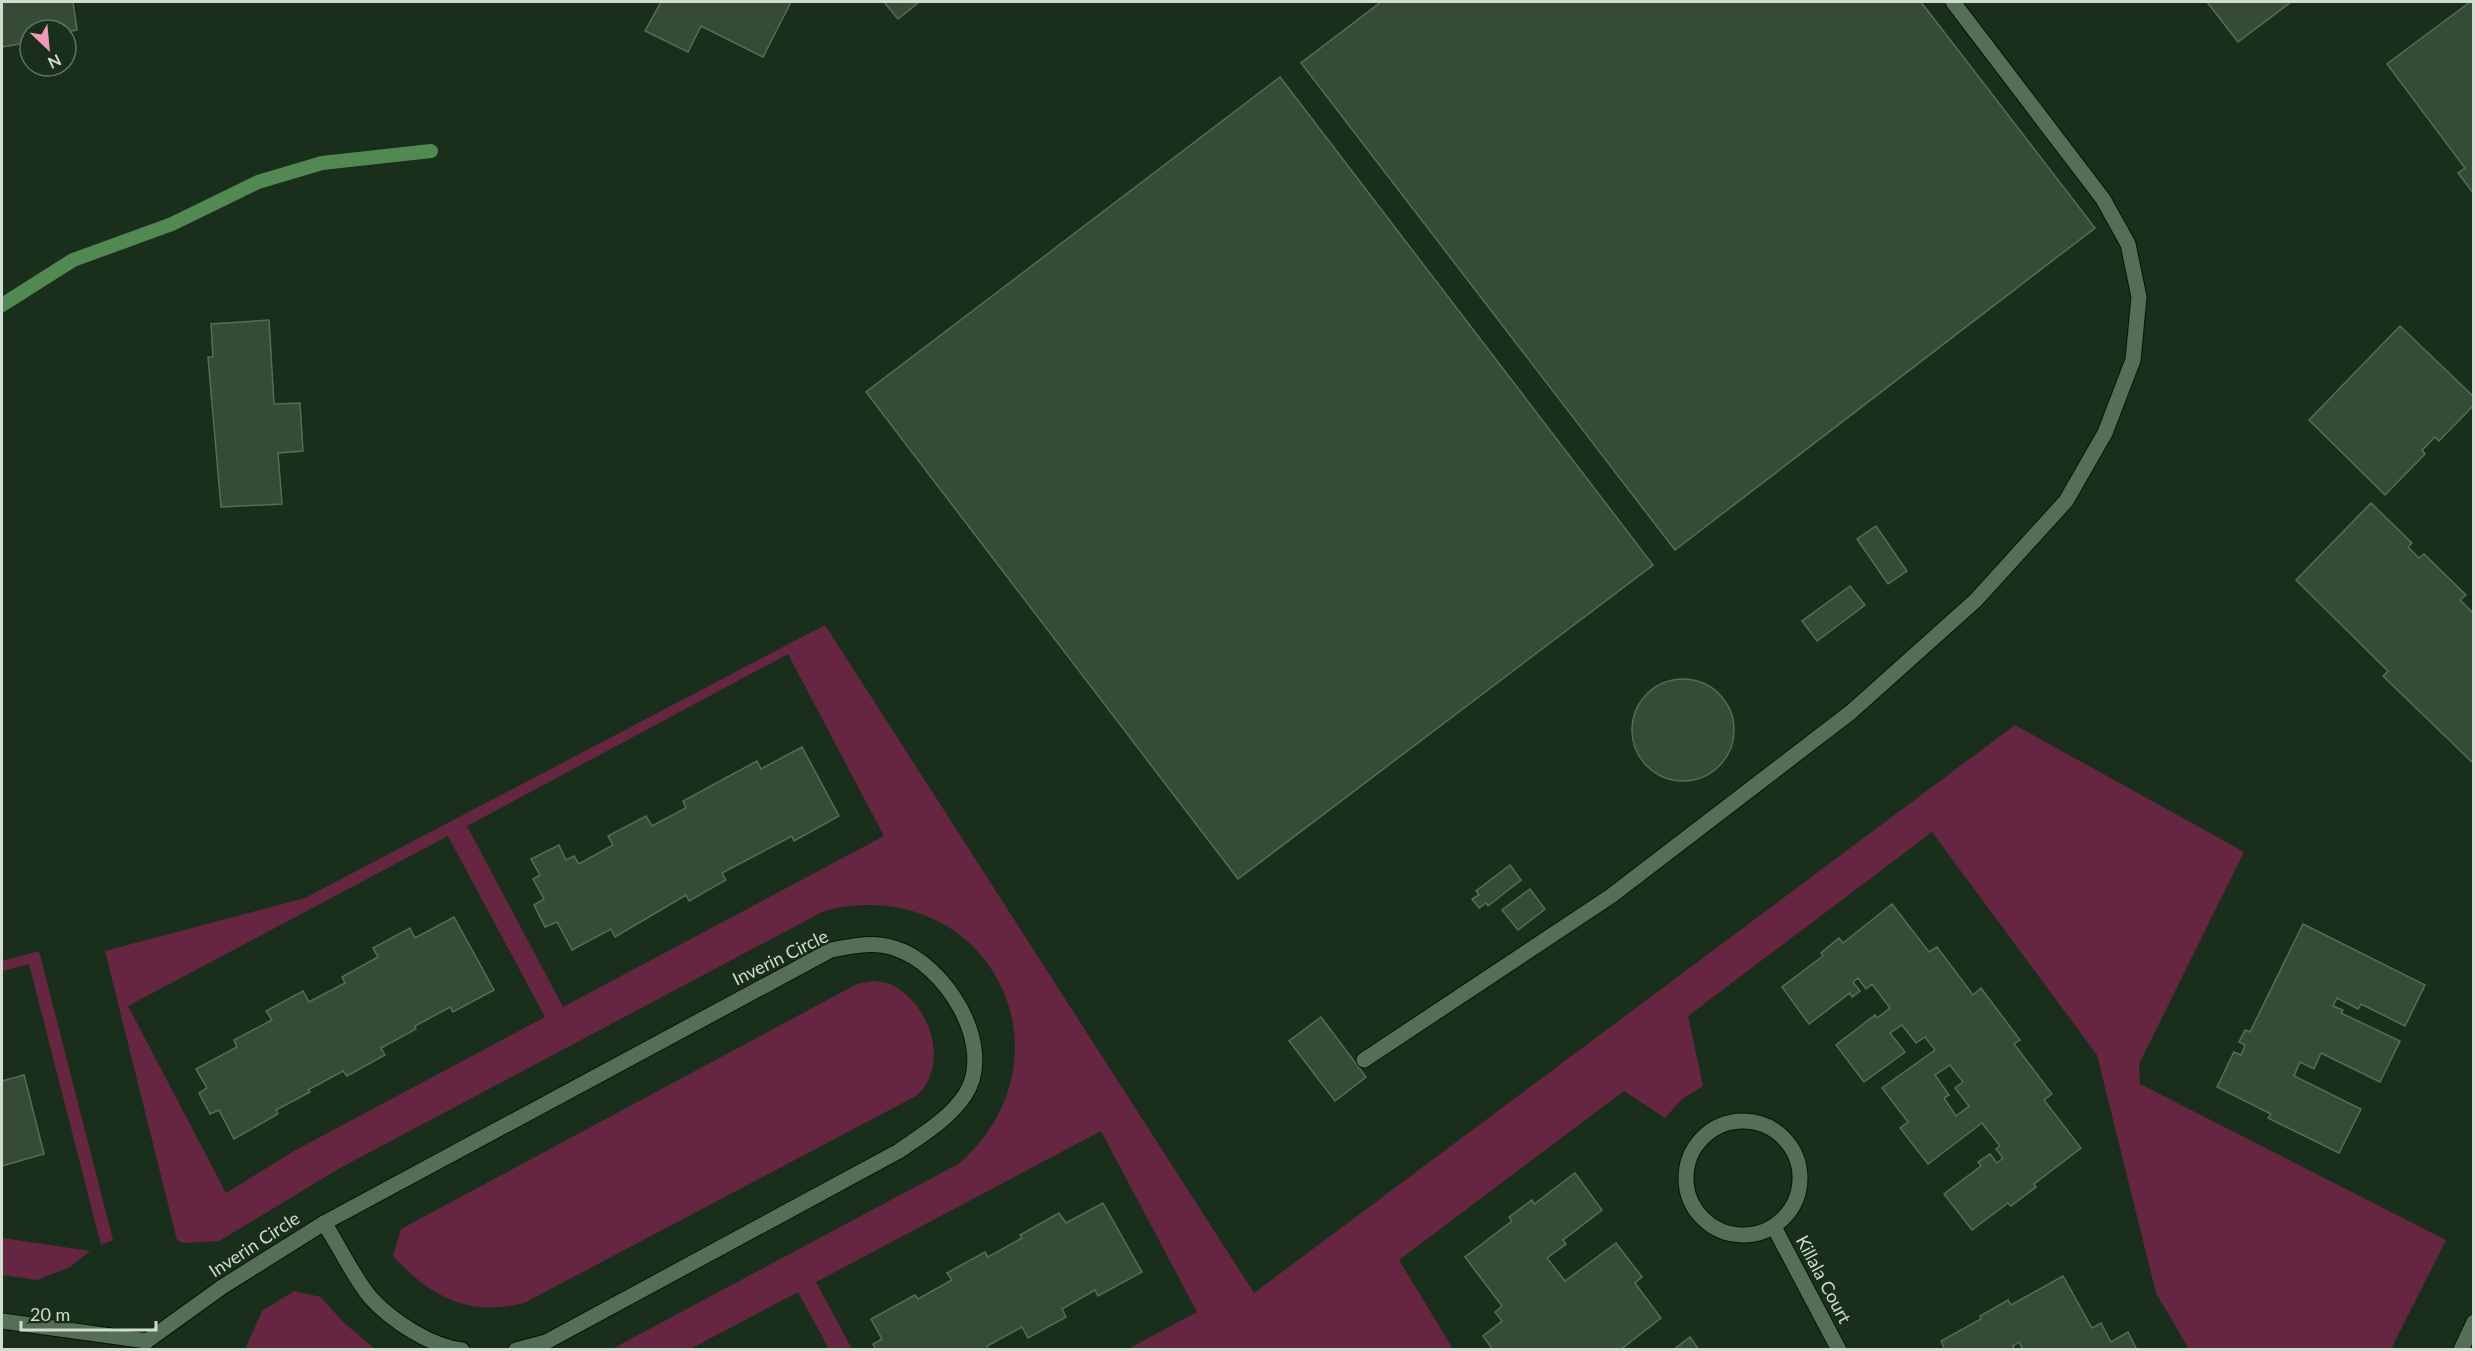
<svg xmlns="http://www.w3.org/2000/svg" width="2475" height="1351" font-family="Lato,sans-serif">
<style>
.green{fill:#662641;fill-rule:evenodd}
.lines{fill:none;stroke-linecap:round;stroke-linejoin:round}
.stream{stroke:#528953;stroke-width:14}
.building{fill:#354b35;stroke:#556c55;stroke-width:1.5;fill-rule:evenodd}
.minor-casing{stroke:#041705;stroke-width:17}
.minor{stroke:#566d56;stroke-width:15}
.labels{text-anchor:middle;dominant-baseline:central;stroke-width:4.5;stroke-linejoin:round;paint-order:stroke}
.street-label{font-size:18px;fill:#cfdccf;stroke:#1a2f1b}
</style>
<rect width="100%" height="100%" fill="#1a2f1b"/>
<g class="green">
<path d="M825,625L1254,1293L2015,725L2244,852L2139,1064L2140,1084L2446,1240L2391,1349H2189L2156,1293L2097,1055L1932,832L1688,1016L1703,1086L1682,1099L1665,1118L1624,1091L1399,1260L1453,1349H1128L1197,1312L1101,1131L816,1282L852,1349H829L798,1292L690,1349H612L960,1163C1082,1053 985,870 824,911L340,1168L219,1241L184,1243L177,1240L105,951L305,898ZM788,654L884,836L563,1007L467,826ZM448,836L545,1017L294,1151L226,1193L128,1006Z"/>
<polygon points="39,951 113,1240 101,1245 29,964 2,971 2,961"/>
<path d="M873,981C879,982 887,982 892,985C930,1004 951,1065 916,1096L524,1303C468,1317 431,1297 393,1256L401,1229L857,984Z"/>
<polygon points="2,1238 90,1251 70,1267 37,1280 2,1275"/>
<polygon points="294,1291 321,1297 343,1322 375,1349 245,1349 262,1311"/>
</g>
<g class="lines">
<polyline class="stream" points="2,305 73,260 172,224 258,182 322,163 431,151"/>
</g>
<g class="building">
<polygon points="2,2 73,2 77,30 66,32 66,30 30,30 30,38 25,39 26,43 2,47"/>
<polygon points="661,2 791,2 763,57 701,26 688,52 645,31"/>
<polygon points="884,2 919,2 898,19"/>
<polygon points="1381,2 1921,2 2095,228 1675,550 1301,63"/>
<polygon points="2207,2 2291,2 2238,42"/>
<polygon points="2470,2 2474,3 2474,194 2458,173 2465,168 2387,64"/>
<polygon points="1280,77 1653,565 1238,879 866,392"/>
<polygon points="269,320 274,404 300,403 303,451 278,453 282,504 221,507 208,357 213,357 211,324"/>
<polygon points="2400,326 2474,397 2474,405 2439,441 2435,437 2422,450 2425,454 2385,495 2309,420"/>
<polygon points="2371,503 2412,543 2408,547 2419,558 2424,554 2466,595 2460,600 2474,614 2474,764 2383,676 2388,671 2296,580"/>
<polygon points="1876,526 1907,571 1888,584 1857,539"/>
<polygon points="1850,586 1865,605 1817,641 1802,621"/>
<circle cx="1683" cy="730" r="51"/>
<polygon points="802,747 839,816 794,841 792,836 722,873 726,880 689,901 686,895 615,937 611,929 572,950 557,922 545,927 534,905 544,899 533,879 540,875 531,859 559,845 566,860 574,856 579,864 613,845 608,836 646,816 652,826 686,808 683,801 757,761 761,769"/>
<polygon points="1510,865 1521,880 1488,906 1486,903 1479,908 1472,899 1479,895 1476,891"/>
<polygon points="1530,889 1545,909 1518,930 1502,910"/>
<path d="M1892,904L1929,952L1937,947L1973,995L1981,988L2020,1040L2014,1044L2052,1094L2044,1100L2081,1148L2034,1184L2036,1187L2011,1206L2008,1203L1972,1230L1944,1194L1981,1166L1978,1162L1990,1154L1997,1163L2003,1158L1996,1149L2000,1146L1982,1123L1928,1164L1900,1128L1908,1122L1882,1088L1935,1050L1925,1037L1916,1043L1902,1025L1890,1033L1905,1052L1864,1082L1836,1045L1875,1015L1877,1018L1890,1008L1872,984L1866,989L1858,978L1853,982L1860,991L1852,997L1850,993L1809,1024L1782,987L1823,956L1821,953L1839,938L1843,943ZM1950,1065L1963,1082L1955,1088L1969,1106L1956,1116L1944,1098L1949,1095L1935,1075Z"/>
<polygon points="454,917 494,990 453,1012 450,1007 415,1026 416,1029 381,1048 385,1055 347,1076 343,1071 308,1090 310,1092 276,1110 278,1114 234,1139 219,1110 210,1114 199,1093 207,1088 196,1069 237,1047 234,1040 272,1020 266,1011 303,991 309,1002 345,983 342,977 378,957 373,948 410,928 415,938"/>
<polygon points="2303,924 2425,985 2405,1026 2361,1004 2358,1009 2337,998 2333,1006 2343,1010 2341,1013 2400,1041 2380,1082 2321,1053 2314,1069 2300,1062 2294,1076 2361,1109 2339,1153 2268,1118 2271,1114 2217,1087 2234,1052 2241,1055 2245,1045 2239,1042 2245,1030 2250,1032"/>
<polygon points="1321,1017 1366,1077 1335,1101 1289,1041"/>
<polygon points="24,1075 44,1154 2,1166 2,1081"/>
<polygon points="1575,1173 1602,1210 1563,1240 1566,1244 1547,1258 1565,1281 1616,1243 1642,1277 1635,1283 1661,1318 1620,1350 1493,1350 1483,1336 1502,1321 1495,1312 1502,1306 1465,1257 1512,1221 1509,1217 1532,1200 1534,1204"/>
<polygon points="1103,1203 1142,1272 1098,1296 1095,1290 1062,1309 1066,1317 1028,1338 1022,1327 987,1346 989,1350 876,1350 873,1344 882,1339 871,1319 915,1295 918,1299 952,1280 947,1273 985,1252 988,1257 1022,1238 1020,1235 1059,1213 1066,1223"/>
<polygon points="2063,1276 2092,1328 2101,1323 2111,1342 2128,1332 2137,1350 2023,1350 2019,1342 2013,1346 2015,1350 1945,1350 1941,1341 1981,1319 1980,1316 2008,1300 2011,1305"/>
<polygon points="1690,1337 1699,1350 1673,1350"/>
</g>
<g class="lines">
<defs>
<g id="minor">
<polyline points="1364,1060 1611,896 1851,712 1976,600 2066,501 2105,433 2133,360 2139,297 2128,244 2103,199 1953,2"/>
<circle cx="1743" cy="1178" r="57"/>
<path d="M324,1223C338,1244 355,1280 371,1298C392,1321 430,1346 462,1350"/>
<polyline points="1774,1227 1839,1350"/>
<polyline points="2,1321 147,1341"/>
<path d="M147,1341L222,1287L324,1223L831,950C852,946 873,941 894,948C945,963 997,1046 965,1095C949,1119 922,1135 899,1151L546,1342L516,1350"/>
<polyline points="2461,1350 2474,1322"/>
</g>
</defs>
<use href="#minor" class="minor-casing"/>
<use href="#minor" class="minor"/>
</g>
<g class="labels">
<g class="street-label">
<text transform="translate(780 957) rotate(-26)">Inverin Circle</text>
<text transform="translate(254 1244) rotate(-33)">Inverin Circle</text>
<text transform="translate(1824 1279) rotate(62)">Killala Court</text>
</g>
</g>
<rect width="2475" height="1351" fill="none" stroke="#cfdccf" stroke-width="6"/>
<g transform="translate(48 48) rotate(154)"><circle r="28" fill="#1a2f1b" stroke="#627463" stroke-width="1.5"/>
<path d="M0-4.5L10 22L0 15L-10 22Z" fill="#ef9ab8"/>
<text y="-9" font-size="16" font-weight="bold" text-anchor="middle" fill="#cfdccf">N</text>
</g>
<path d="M21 1321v9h135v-9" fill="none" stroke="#cfdccf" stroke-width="3"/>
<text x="30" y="1321" font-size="18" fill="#cfdccf" stroke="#1a2f1b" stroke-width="4.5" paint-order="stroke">20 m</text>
</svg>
